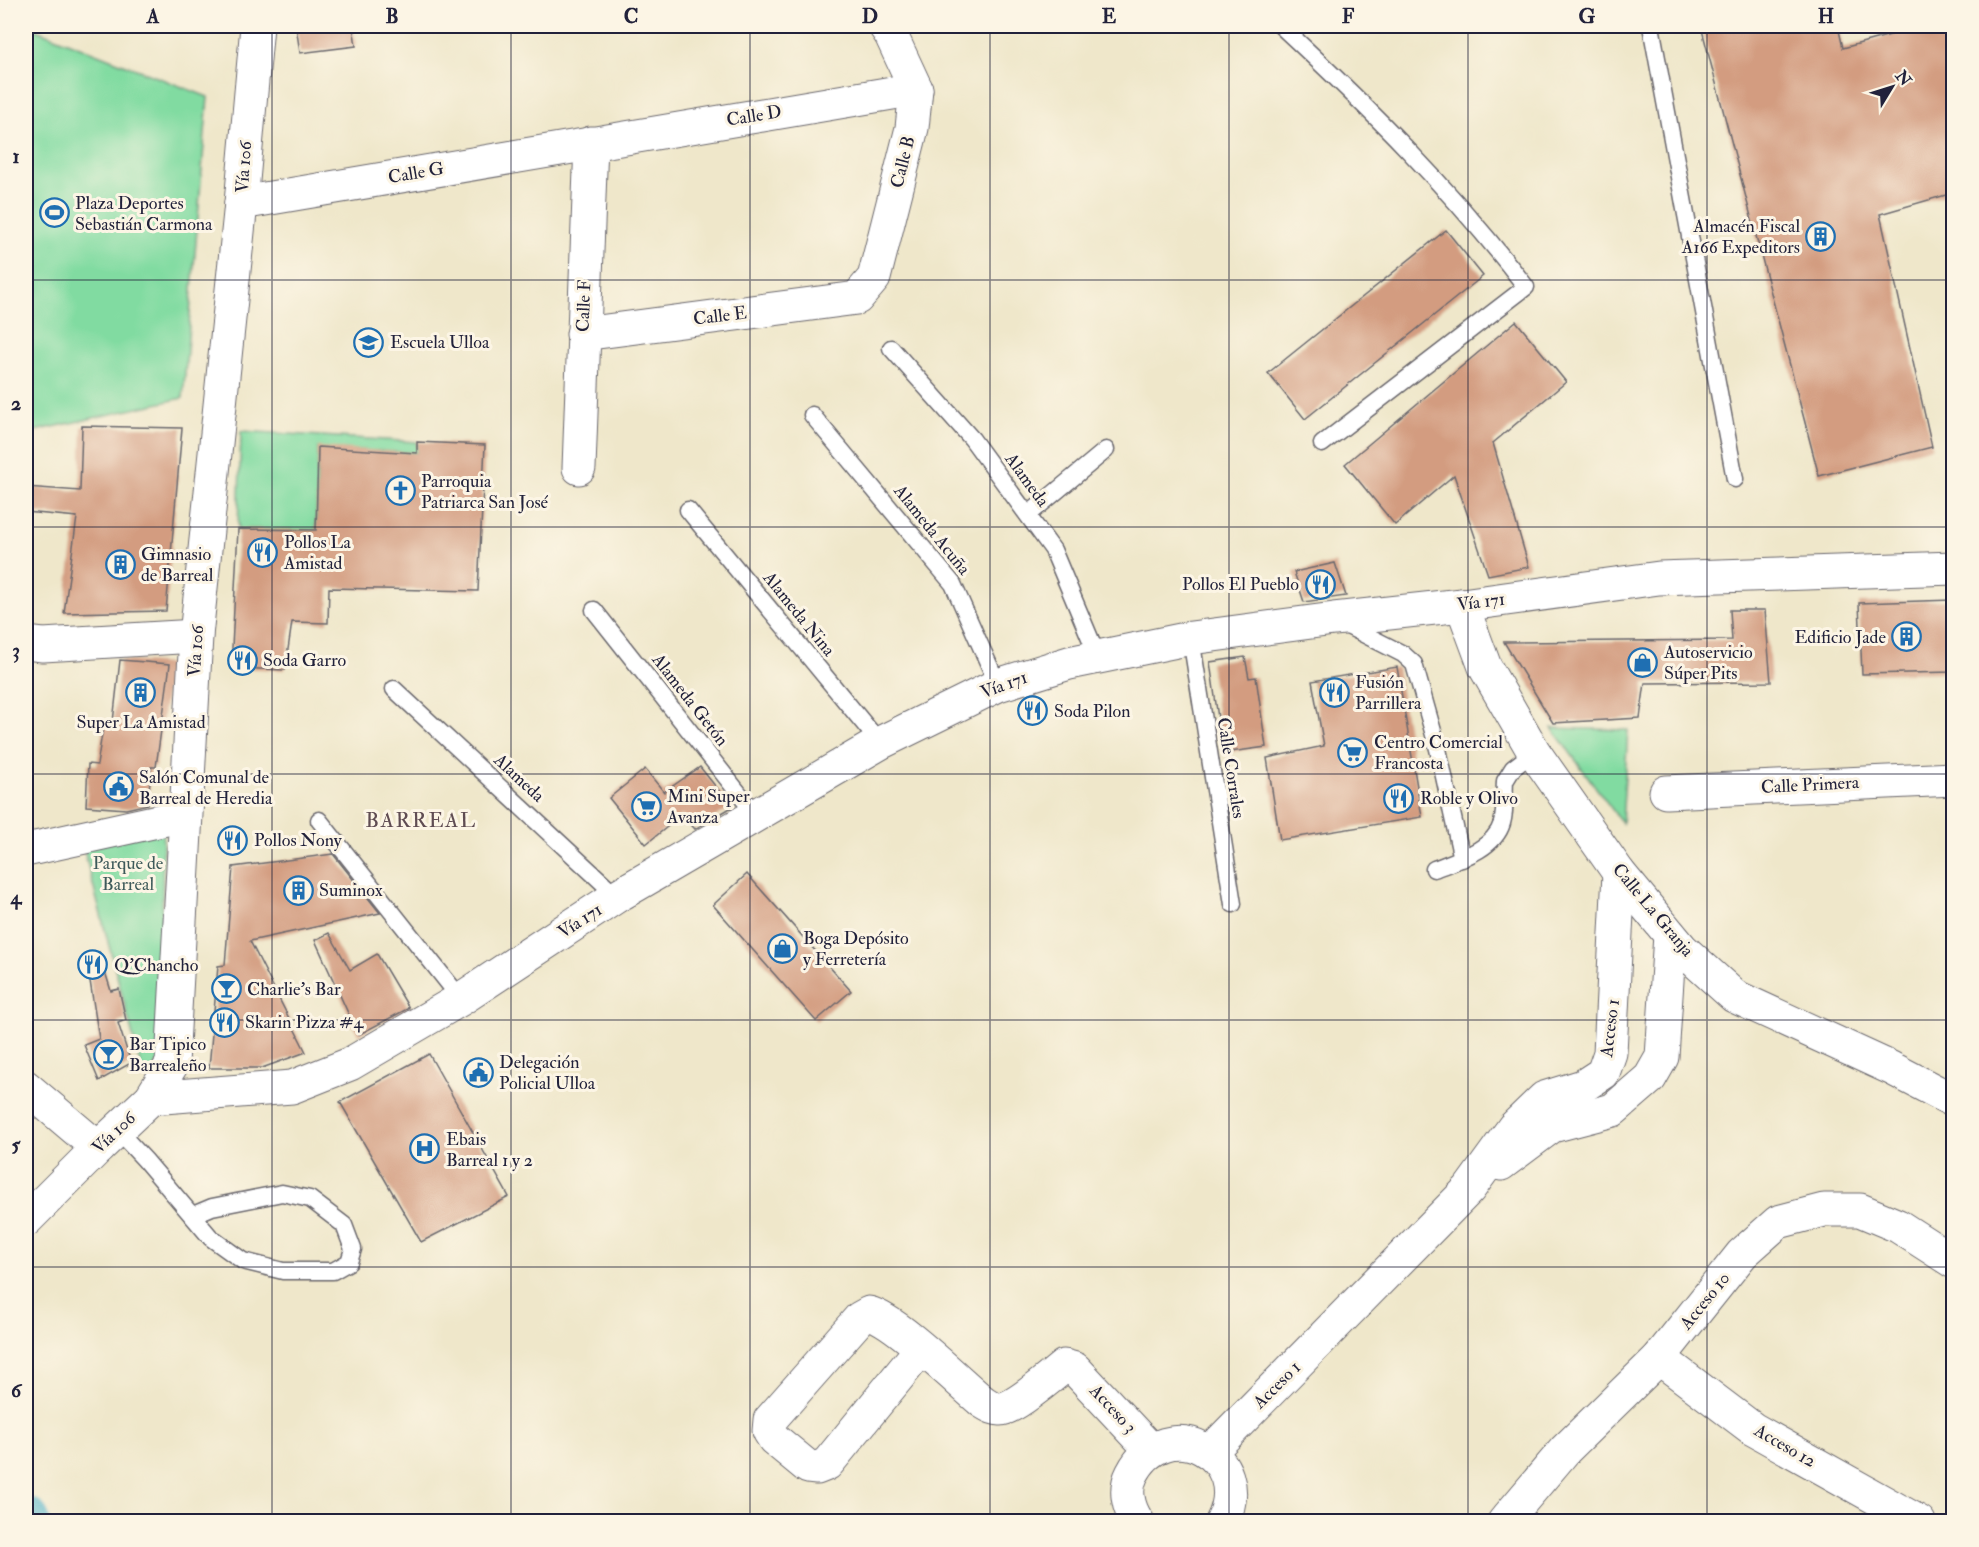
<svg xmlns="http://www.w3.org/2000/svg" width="1979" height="1547" font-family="'IM FELL Double Pica',serif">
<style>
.green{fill:#81dba1;stroke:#527e6e;stroke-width:1.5}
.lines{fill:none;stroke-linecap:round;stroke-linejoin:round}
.river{stroke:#47afc6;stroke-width:48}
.building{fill:#d39c80}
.lane-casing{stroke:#6a676d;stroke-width:19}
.street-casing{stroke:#6a676d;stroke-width:35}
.secondary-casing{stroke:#6a676d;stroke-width:35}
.lane{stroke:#fff;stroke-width:16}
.street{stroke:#fff;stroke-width:33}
.secondary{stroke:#fff;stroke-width:33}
.grid{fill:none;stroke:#22223b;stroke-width:1.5;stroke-opacity:0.55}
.labels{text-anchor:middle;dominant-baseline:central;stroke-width:6;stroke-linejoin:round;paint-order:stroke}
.street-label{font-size:18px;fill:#22223b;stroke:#fcf5e5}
.poi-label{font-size:18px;fill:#22223b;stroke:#fcf5e5;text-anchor:start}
.park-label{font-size:18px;fill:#3e5a5a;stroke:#fcf5e5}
.quarter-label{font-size:21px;letter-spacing:1.5px;fill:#604d53;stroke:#fcf5e5}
.neatline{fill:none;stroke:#22223b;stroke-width:2}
.grid-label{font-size:20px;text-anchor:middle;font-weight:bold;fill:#22223b}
</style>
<rect width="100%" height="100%" fill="#fcf5e5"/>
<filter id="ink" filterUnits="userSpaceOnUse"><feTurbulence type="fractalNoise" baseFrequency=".0167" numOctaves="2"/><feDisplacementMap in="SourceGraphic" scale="12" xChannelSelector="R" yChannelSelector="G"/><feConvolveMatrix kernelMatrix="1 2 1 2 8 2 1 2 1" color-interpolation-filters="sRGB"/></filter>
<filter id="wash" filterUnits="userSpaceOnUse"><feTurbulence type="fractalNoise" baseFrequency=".008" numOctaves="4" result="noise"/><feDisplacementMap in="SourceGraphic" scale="24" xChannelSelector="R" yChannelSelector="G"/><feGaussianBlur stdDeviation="1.35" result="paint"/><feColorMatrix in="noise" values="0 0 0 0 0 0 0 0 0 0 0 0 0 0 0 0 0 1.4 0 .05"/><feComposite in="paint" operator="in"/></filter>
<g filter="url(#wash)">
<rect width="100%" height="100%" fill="#efe7ca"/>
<g class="green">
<polygon points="26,26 208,97 183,398 26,433"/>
<polygon points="241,431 417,442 417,453 318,448 316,530 238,529"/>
<polygon points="1552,728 1628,730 1622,823"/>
<polygon points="163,830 161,1060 144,1078 83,847"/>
</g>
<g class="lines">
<polyline class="river" points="26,1521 26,1522"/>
</g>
<g id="blocks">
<g class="building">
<polygon points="296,26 353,26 356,46 300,53"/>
<polygon points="1701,26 1838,26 1843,48 1923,26 1953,26 1953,193 1880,214 1932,447 1819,476"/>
<polygon points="1446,230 1483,276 1305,419 1268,373"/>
<polygon points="1516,321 1566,382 1493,443 1529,567 1488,575 1454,475 1395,525 1345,464"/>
<polygon points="82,426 182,428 166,611 64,613 77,517 26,512 26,487 80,491"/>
<polygon points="417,442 485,445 478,591 329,588 328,623 292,622 285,670 231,668 238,529 316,530 318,447 417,453"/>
<polygon points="1335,563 1346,596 1304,602 1294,572"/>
<polygon points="1953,600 1953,672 1862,674 1859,603"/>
<polygon points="1730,610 1765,610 1771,682 1645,683 1640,718 1553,723 1504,642 1732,640"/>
<polygon points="1245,657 1249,678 1256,677 1266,747 1223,753 1210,662"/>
<polygon points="120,660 170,664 156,767 151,767 148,804 126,809 86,806 88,764 97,765 104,721 113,722"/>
<polygon points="1397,667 1422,817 1280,840 1267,758 1324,746 1312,681"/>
<polygon points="700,767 732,807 695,829 682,815 646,844 609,798 645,769 664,792"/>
<polygon points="333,854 380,913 250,941 306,1052 262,1068 209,1068 218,966 225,965 233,867"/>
<polygon points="747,874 851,991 816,1021 713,905"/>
<polygon points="329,933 350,970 377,954 409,1008 358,1035 315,940"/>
<polygon points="99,952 111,991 119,989 126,1020 118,1023 131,1063 99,1081 84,1045 99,1039 86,955"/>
<polygon points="429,1054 509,1197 421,1242 340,1102"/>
</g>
</g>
</g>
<g filter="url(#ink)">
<use href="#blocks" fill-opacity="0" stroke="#6a676d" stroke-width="1.5"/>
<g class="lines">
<defs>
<g id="lane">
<path d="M1281,26C1368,107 1453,191 1526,287L1322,444"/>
<polyline points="1651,26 1735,479"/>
<polyline points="891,348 972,439 1053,550 1098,657"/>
<polyline points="812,415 953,584 998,685"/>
<polyline points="688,510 880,743"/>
<polyline points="1028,515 1106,450"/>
<polyline points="594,610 756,815"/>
<polyline points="1342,623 1403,654 1414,664 1438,749 1462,859"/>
<polyline points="1191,638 1233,904"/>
<polyline points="394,689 617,896"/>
<polyline points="319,820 461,999"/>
<path d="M1434,869C1457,860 1494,850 1502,823C1506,810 1504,794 1505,781L1513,768L1534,752"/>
<polyline points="117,1130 145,1160 211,1238 243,1261 283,1271 333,1271 349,1262 353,1249 344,1225 310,1199 282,1193 212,1207 193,1215"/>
</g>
<g id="street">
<polyline points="241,203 916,89"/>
<polyline points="583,334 857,298 874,278 912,128 916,89 891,35 885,26"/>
<polyline points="579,468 591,143"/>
<polyline points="1462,605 1485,667 1534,752 1619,873 1682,949 1734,996 1891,1068 1954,1101"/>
<polyline points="26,643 43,645 196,636"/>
<polyline points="1666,792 1954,779"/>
<polyline points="26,850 185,815"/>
<polyline points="26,1087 98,1148"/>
<polyline points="1501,1164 1552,1126 1613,1110 1650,1078 1662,1057 1670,935"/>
<path d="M921,1349L827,1464L817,1468L808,1467L774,1439L769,1431L770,1420L860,1318L869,1313C895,1319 959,1382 983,1402C989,1406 997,1411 1005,1408C1019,1404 1052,1376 1064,1366L1075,1369L1151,1450"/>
<polyline points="1659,1358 1753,1429 1919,1522"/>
<polyline points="1210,1452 1469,1189 1514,1127 1544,1098 1583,1086 1603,1073 1610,1053 1619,873"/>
<path d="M1138,1522C1128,1508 1124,1489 1132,1474C1166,1408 1256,1456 1222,1522"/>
<polyline points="1504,1522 1565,1450 1659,1358 1742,1254 1778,1222 1824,1210 1860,1210 1898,1226 1954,1262"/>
</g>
<g id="secondary">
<polyline points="151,1098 292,1087 350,1064 461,999 617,896 880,743 998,685 1069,663 1191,638 1334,619 1462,605 1659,578 1954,568"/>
<polyline points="26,1220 98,1148 151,1098 172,1064 196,636 241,203 257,26"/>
</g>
</defs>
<use href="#lane" class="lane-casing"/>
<use href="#street" class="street-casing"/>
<use href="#secondary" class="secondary-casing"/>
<use href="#lane" class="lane"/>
<use href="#street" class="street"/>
<use href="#secondary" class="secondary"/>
</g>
</g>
<path class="grid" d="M272,26V1522M511,26V1522M750,26V1522M990,26V1522M1229,26V1522M1468,26V1522M1707,26V1522M26,280H1954M26,527H1954M26,774H1954M26,1020H1954M26,1267H1954"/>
<defs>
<symbol id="stadium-ring" viewBox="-11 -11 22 22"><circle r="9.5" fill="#fcf5e5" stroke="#1f6fb2" stroke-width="1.5"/><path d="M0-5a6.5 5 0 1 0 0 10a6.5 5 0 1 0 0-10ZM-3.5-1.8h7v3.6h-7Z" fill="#1f6fb2"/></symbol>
<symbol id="building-ring" viewBox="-11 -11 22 22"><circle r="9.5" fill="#fcf5e5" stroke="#1f6fb2" stroke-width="1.5"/><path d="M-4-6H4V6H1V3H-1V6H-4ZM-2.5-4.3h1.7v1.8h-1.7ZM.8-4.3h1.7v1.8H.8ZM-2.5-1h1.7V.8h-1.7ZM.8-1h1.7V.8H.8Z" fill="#1f6fb2"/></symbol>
<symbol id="school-ring" viewBox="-11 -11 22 22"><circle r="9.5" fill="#fcf5e5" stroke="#1f6fb2" stroke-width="1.5"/><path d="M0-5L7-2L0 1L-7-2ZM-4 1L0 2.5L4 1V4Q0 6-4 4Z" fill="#1f6fb2"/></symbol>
<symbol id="church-ring" viewBox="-11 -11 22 22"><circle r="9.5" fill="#fcf5e5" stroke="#1f6fb2" stroke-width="1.5"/><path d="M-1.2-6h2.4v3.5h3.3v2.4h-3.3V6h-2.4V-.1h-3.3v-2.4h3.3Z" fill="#1f6fb2"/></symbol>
<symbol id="restaurant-ring" viewBox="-11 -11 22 22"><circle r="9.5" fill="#fcf5e5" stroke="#1f6fb2" stroke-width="1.5"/><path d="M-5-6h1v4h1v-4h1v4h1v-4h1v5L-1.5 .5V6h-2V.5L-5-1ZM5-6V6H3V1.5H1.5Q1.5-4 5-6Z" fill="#1f6fb2"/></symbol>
<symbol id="shop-ring" viewBox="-11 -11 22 22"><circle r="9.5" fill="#fcf5e5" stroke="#1f6fb2" stroke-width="1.5"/><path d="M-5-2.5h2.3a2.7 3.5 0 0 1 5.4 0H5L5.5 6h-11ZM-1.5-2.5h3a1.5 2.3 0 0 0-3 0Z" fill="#1f6fb2"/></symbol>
<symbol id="supermarket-ring" viewBox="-11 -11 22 22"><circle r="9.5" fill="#fcf5e5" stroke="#1f6fb2" stroke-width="1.5"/><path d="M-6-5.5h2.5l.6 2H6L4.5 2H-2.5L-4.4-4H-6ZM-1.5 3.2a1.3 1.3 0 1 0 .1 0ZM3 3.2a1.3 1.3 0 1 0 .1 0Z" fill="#1f6fb2"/></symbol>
<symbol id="civic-ring" viewBox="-11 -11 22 22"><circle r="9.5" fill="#fcf5e5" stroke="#1f6fb2" stroke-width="1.5"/><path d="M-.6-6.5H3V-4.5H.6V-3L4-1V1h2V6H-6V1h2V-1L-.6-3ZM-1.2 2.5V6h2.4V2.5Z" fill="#1f6fb2"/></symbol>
<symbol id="bar-ring" viewBox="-11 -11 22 22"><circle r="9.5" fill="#fcf5e5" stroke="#1f6fb2" stroke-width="1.5"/><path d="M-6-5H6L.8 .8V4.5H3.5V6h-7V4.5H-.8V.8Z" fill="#1f6fb2"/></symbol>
<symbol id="hospital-ring" viewBox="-11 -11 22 22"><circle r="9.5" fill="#fcf5e5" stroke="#1f6fb2" stroke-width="1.5"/><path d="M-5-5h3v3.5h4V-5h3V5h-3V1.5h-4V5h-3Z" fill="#1f6fb2"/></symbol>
</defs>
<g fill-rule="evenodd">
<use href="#stadium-ring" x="38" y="196" width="33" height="33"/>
<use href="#building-ring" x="1804" y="220" width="33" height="33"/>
<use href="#school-ring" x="352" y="326" width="33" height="33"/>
<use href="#church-ring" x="384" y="474" width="33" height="33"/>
<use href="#restaurant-ring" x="246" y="536" width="33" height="33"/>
<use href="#building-ring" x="104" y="548" width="33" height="33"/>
<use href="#restaurant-ring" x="1304" y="568" width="33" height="33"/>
<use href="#building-ring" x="1890" y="620" width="33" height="33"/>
<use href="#restaurant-ring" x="226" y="644" width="33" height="33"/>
<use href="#shop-ring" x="1626" y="646" width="33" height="33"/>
<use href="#restaurant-ring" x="1318" y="676" width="33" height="33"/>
<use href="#building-ring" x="124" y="676" width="33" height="33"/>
<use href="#restaurant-ring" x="1016" y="694" width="33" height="33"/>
<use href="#supermarket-ring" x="1336" y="736" width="33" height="33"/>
<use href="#civic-ring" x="102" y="770" width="33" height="33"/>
<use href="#restaurant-ring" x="1382" y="782" width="33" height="33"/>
<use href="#supermarket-ring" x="630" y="790" width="33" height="33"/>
<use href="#restaurant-ring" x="216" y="824" width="33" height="33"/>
<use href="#building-ring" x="282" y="874" width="33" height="33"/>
<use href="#shop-ring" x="766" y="932" width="33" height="33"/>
<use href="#restaurant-ring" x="76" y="948" width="33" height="33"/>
<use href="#bar-ring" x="210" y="972" width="33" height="33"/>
<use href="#restaurant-ring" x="208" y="1006" width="33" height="33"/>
<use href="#bar-ring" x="92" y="1038" width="33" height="33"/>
<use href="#civic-ring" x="462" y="1056" width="33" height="33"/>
<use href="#hospital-ring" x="408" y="1132" width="33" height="33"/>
</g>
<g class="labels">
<g class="street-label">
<text transform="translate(754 116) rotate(-9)">Calle D</text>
<text transform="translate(903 162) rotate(-76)">Calle B</text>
<text transform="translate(244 167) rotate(-86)">Vía 106</text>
<text transform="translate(416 173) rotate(-10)">Calle G</text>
<text transform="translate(584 306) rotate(-88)">Calle F</text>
<text transform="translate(720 316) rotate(-7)">Calle E</text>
<text transform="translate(1027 480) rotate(54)">Alameda</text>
<text transform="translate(932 530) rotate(51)">Alameda Acuña</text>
<text transform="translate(1481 602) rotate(-7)">Vía 171</text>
<text transform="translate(799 614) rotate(51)">Alameda Nina</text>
<text transform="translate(196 651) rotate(-86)">Vía 106</text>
<text transform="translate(1004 685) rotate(-20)">Vía 171</text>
<text transform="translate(690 700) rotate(52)">Alameda Getón</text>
<text transform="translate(1231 768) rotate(81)">Calle Corrales</text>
<text transform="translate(519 778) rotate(43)">Alameda</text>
<text transform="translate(1810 785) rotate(-3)">Calle Primera</text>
<text transform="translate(1653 910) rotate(50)">Calle La Granja</text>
<text transform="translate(580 921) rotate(-33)">Vía 171</text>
<text transform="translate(1610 1028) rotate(-83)">Acceso 1</text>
<text transform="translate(114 1133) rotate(-43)">Vía 106</text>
<text transform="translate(1705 1301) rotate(-51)">Acceso 10</text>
<text transform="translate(1277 1385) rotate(-45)">Acceso 1</text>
<text transform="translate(1113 1409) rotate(47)">Acceso 3</text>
<text transform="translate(1785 1446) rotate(30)">Acceso 12</text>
</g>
<g class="poi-label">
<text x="75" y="203">Plaza Deportes<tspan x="75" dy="21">Sebastián Carmona</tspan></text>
<text x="1800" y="226" text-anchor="end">Almacén Fiscal<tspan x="1800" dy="21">A166 Expeditors</tspan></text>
<text x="390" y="342">Escuela Ulloa</text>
<text x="421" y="481">Parroquia<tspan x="421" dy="21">Patriarca San José</tspan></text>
<text x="284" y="542">Pollos La<tspan x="284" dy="21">Amistad</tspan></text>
<text x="141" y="554">Gimnasio<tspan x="141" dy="21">de Barreal</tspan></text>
<text x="1299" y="584" text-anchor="end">Pollos El Pueblo</text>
<text x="1886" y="637" text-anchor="end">Edificio Jade</text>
<text x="1664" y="652">Autoservicio<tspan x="1664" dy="21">Súper Pits</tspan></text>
<text x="263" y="660">Soda Garro</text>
<text x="1355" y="682">Fusión<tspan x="1355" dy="21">Parrillera</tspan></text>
<text x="1054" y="711">Soda Pilon</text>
<text x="141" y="722" text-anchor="middle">Super La Amistad</text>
<text x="1374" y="742">Centro Comercial<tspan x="1374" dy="21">Francosta</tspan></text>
<text x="139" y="777">Salón Comunal de<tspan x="139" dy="21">Barreal de Heredia</tspan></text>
<text x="667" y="796">Mini Super<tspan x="667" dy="21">Avanza</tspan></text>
<text x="1420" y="798">Roble y Olivo</text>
<text x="254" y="840">Pollos Nony</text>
<text x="319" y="890">Suminox</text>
<text x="803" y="938">Boga Depósito<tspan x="803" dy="21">y Ferretería</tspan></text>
<text x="114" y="965">Q'Chancho</text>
<text x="247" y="989">Charlie's Bar</text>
<text x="245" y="1022">Skarin Pizza #4</text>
<text x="129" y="1044">Bar Tipico<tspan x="129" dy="21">Barrealeño</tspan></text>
<text x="499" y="1062">Delegación<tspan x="499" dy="21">Policial Ulloa</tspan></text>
<text x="446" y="1139">Ebais<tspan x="446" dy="21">Barreal 1 y 2</tspan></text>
</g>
<g class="park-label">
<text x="128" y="863">Parque de<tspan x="128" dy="21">Barreal</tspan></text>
</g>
<g class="quarter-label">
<text x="421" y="820">BARREAL</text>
</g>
</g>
<rect width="1979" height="1547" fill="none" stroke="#fcf5e5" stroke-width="66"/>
<g transform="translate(1892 87) rotate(52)" stroke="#fcf5e5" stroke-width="4.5" paint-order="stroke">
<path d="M0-4.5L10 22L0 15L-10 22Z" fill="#22223b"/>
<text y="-9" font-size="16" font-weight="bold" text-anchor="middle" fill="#22223b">N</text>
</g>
<rect x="33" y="33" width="1913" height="1481" class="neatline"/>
<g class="grid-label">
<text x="153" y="23">A</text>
<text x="392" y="23">B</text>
<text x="631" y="23">C</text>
<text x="870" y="23">D</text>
<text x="1109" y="23">E</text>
<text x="1348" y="23">F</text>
<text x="1587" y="23">G</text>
<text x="1826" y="23">H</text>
<text x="16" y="163">1</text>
<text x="16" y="410">2</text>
<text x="16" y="657">3</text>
<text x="16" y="904">4</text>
<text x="16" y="1151">5</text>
<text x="16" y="1397">6</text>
</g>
</svg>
